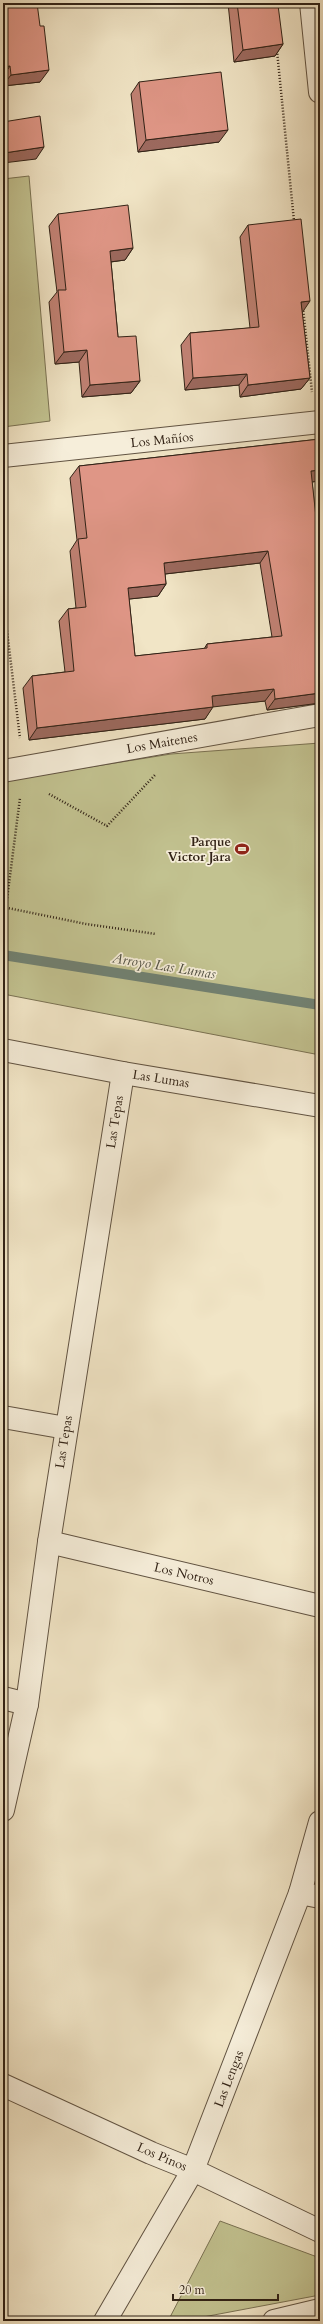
<svg xmlns="http://www.w3.org/2000/svg" width="323" height="2324" font-family="Cardo,serif">
<style>
.green{fill:#c2c290;stroke:#7a7253}
.lines{fill:none;stroke-linecap:round;stroke-linejoin:round}
.stream{stroke:#718172;stroke-width:10}
.minor-casing{stroke:#615342;stroke-width:24}
.path{stroke:#312216;stroke-width:2.5;stroke-dasharray:1 2;stroke-linecap:butt}
.minor{stroke:#f6eeda;stroke-width:22}
.wall{fill:#c08173;stroke:#312216;fill-rule:evenodd}
.shaded-wall{fill:#9c695e;stroke:#312216}
.building{fill:#df9686;stroke:#312216;fill-rule:evenodd}
.labels{text-anchor:middle;dominant-baseline:central;stroke-width:3.5;stroke-linejoin:round;paint-order:stroke}
.street-label{font-size:13px;fill:#312216;stroke:#f6eeda}
.poi-label{font-size:13px;font-weight:bold;fill:#312216;stroke:#f6eeda;text-anchor:end}
.water-label{font-size:14px;font-style:italic;fill:#515144;stroke:#f6eeda}
</style>
<rect width="100%" height="100%" fill="#f1e5c6"/>
<filter id="stains"><feTurbulence type="fractalNoise" baseFrequency=".005" numOctaves="4"/><feColorMatrix values="0 0 0 0 .2 0 0 0 0 .09 0 0 0 0 .02 0 0 0 .5 -.17"/></filter>
<radialGradient id="worn" r=".72"><stop offset=".6" stop-color="#630" stop-opacity="0"/><stop offset="1" stop-color="#630" stop-opacity=".3"/></radialGradient>
<g class="green">
<polygon points="29,176 50,421 3,427 3,179"/>
<polygon points="320,743 320,1055 3,994 3,781 171,754"/>
<polygon points="220,2221 320,2258 320,2295 182,2321 168,2321"/>
</g>
<g class="lines">
<polyline class="stream" points="3,955 320,1005"/>
<defs>
<g id="minor">
<polyline points="311,3 320,92"/>
<polyline points="3,456 320,422"/>
<polyline points="3,771 320,715"/>
<polyline points="3,1050 123,1073 320,1106"/>
<polyline points="3,1417 66,1428"/>
<polyline points="49,1542 320,1606"/>
<polyline points="3,1698 27,1704"/>
<polyline points="3,1810 27,1704 49,1542 123,1073"/>
<polyline points="300,1893 320,1897"/>
<polyline points="3,2085 151,2153 193,2170 320,2231"/>
<polyline points="105,2321 193,2170 300,1893 320,1822"/>
<polyline points="274,2321 320,2310"/>
</g>
</defs>
<use href="#minor" class="minor-casing"/>
<g class="path">
<polyline points="277,51 294,221"/>
<polyline points="303,308 312,392"/>
<polyline points="3,598 20,738"/>
<polyline points="49,794 107,826 155,775"/>
<polyline points="3,907 86,924 156,934"/>
<polyline points="6,907 20,798"/>
</g>
<use href="#minor" class="minor"/>
</g>
<g class="wall">
<polygon points="3,3 40,82 3,86"/>
<polygon points="228,3 265,3 266,7 283,44 275,56 234,62"/>
<polygon points="139,82 219,142 138,152 131,94"/>
<polygon points="58,214 133,248 125,260 111,262 118,337 140,381 131,393 82,397 79,362 55,364 49,302 57,292 49,226"/>
<polygon points="248,225 302,313 310,378 301,389 240,397 239,385 185,390 181,345 190,333 250,328 240,237"/>
<path d="M320,439V480L319,481L312,482L320,554V703L267,710L265,701L213,706L205,719L29,740L23,688L32,676L65,672L59,621L68,609L76,608L70,551L77,540L70,478L79,466ZM260,563L272,637L207,644L204,649L135,656L129,599L158,596L166,584L165,574Z"/>
</g>
<g class="shaded-wall">
<polygon points="204,3 218,3 203,5"/>
<polygon points="283,44 275,56 234,62 243,50"/>
<polygon points="10,66 3,76 3,67"/>
<polygon points="49,70 40,82 3,86 3,85 11,75"/>
<polygon points="228,130 219,142 138,152 146,140"/>
<polygon points="44,147 36,159 3,163 3,154 4,153"/>
<polygon points="133,248 125,260 102,263 110,251"/>
<polygon points="310,301 302,313 301,302"/>
<polygon points="87,350 79,362 55,364 64,352"/>
<polygon points="247,374 239,385 185,390 193,378"/>
<polygon points="310,378 301,389 240,397 248,385"/>
<polygon points="140,381 131,393 82,397 90,385"/>
<polygon points="320,470 320,480 319,481 303,483 311,471"/>
<polygon points="268,551 260,563 156,575 164,563"/>
<polygon points="166,584 158,596 120,600 128,588"/>
<polygon points="274,689 265,701 204,708 212,696"/>
<polygon points="320,693 320,703 267,710 275,699"/>
<polygon points="213,707 205,719 29,740 37,728"/>
</g>
<g class="building">
<polygon points="3,3 37,3 40,26 44,26 49,70 11,75 10,66 3,67"/>
<polygon points="237,3 265,3 266,7 278,5 283,44 243,50"/>
<polygon points="221,72 228,130 146,140 139,82"/>
<polygon points="40,116 44,147 4,153 3,143 3,122"/>
<polygon points="128,205 133,248 110,251 118,337 136,336 140,381 90,385 87,350 64,352 58,290 66,290 58,214"/>
<polygon points="301,219 310,301 301,302 310,378 248,385 247,374 193,378 190,333 259,327 248,225"/>
<path d="M320,439V470L311,471L320,554V693L275,699L274,689L212,696L213,707L37,728L32,676L74,671L68,609L86,607L78,539L87,538L79,466ZM268,551L282,636L207,644V648L135,656L128,588L166,584L164,563Z"/>
</g>
<defs>
<symbol id="stadium-bare" viewBox="-9 -9 18 18"><path d="M0-5a6.5 5 0 1 0 0 10a6.5 5 0 1 0 0-10ZM-3.5-1.8h7v3.6h-7Z" fill="#8f2418" stroke="#f6eeda" stroke-width="2.5" paint-order="stroke"/></symbol>
</defs>
<g fill-rule="evenodd">
<use href="#stadium-bare" x="232" y="839" width="20" height="20"/>
</g>
<g class="labels">
<g class="street-label">
<text transform="translate(162 440) rotate(-6)">Los Mañíos</text>
<text transform="translate(162 743) rotate(-10)">Los Maitenes</text>
<text transform="translate(161 1079) rotate(9)">Las Lumas</text>
<text transform="translate(115 1122) rotate(-81)">Las Tepas</text>
<text transform="translate(64 1442) rotate(-81)">Las Tepas</text>
<text transform="translate(184 1574) rotate(13)">Los Notros</text>
<text transform="translate(229 2079) rotate(-69)">Las Lengas</text>
<text transform="translate(162 2157) rotate(23)">Los Pinos</text>
</g>
<g class="poi-label">
<text x="231" y="842">Parque<tspan x="231" dy="15">Victor Jara</tspan></text>
</g>
<g class="water-label">
<text transform="translate(164 966) rotate(9)">Arroyo Las Lumas</text>
</g>
</g>
<rect width="323" height="2324" fill="none" stroke="#f1e5c6" stroke-width="16"/>
<rect x="4" y="4" width="315" height="2316" fill="none" stroke="#312216" stroke-width="2"/>
<rect x="8" y="8" width="307" height="2308" fill="none" stroke="#312216"/>
<path d="M173 2294v6h105v-6" fill="none" stroke="#312216" stroke-width="2"/>
<text x="179" y="2294" font-size="12" fill="#312216" stroke="#f6eeda" stroke-width="3" paint-order="stroke">20 m</text>
<rect width="100%" height="100%" filter="url(#stains)"/>
<rect width="100%" height="100%" fill="url(#worn)"/>
</svg>
